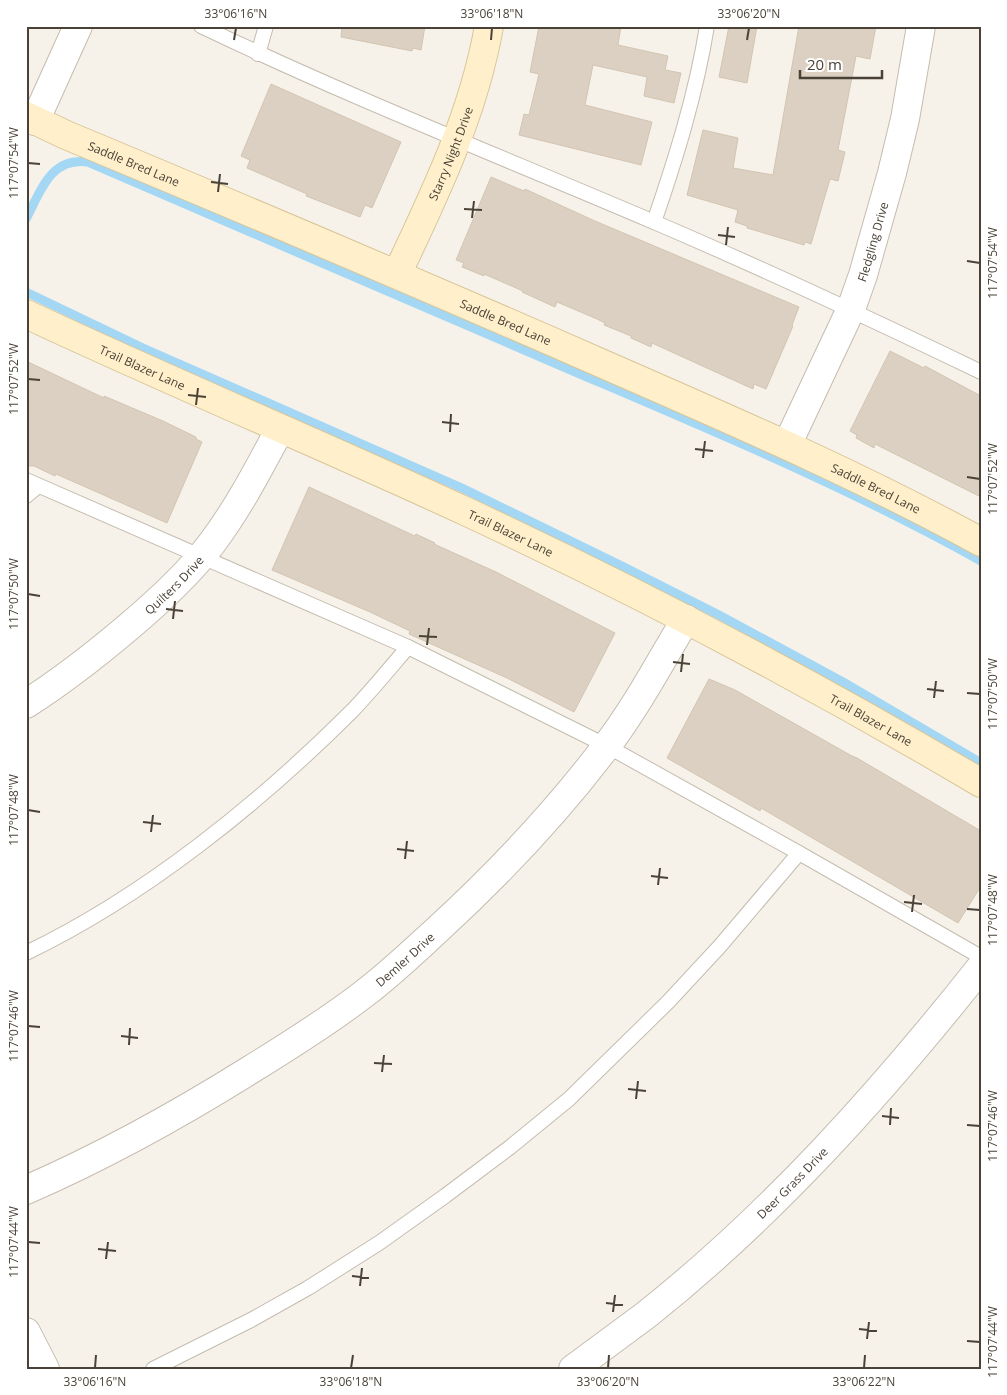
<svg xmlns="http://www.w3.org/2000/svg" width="1007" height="1395" font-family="'Open Sans',sans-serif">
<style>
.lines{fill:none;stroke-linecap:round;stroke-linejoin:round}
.stream{stroke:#a4d7f4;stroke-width:9}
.building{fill:#dbd0c2;stroke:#d3c5b1}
.lane-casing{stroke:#c5bcaf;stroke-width:16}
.street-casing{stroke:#c5bcaf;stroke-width:30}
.secondary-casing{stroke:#d8c598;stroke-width:30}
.lane{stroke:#fff;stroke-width:14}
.street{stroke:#fff;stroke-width:28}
.secondary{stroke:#fff0cb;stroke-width:28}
.ticks{fill:none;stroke:#4a4237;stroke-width:2}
.labels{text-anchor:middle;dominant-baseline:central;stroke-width:4;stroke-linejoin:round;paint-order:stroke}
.street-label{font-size:12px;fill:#4a4237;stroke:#fff}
.neatline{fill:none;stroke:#4a4237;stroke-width:2}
.ticks-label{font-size:12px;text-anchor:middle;fill:#4a4237}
</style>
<rect width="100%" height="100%" fill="#f6f2ea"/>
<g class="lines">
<g class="stream">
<path d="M26,219C41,191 50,157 88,162C252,234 416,303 580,374C716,432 852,489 981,561"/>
<polyline points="26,292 143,348 462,488 622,566 719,615 843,682 981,763"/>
</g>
</g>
<g class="building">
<polygon points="342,26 425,26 421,50 413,48 412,51 341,37"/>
<polygon points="539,26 621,26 618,45 668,56 665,70 681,73 674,103 644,96 647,77 593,65 585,105 652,122 641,165 519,135 524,114 529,115 539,74 530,72"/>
<polygon points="729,26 757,26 747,83 719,77"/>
<polygon points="799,26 876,26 870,59 856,56 838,150 845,152 838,181 830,179 811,244 805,242 804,245 747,228 747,226 735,222 738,210 687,195 703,130 738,138 733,168 773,175"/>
<polygon points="271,84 401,142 372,208 365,205 360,217 306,196 307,194 247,168 250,160 241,156"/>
<polygon points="491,177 524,191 525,189 595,221 799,307 792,325 793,326 766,389 754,384 753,389 652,343 651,347 631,338 631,336 604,325 605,323 597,319 557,302 555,307 522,292 523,291 484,274 484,276 462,267 464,263 456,260"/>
<polygon points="890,351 924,368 925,366 981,396 981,497 875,444 874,448 856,438 857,435 850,431"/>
<polygon points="26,361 104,398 104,396 163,421 196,437 196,439 202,442 167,523 56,474 55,476 34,466 26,466"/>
<polygon points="309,487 415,536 416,534 435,543 434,544 496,572 615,633 574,712 507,678 409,634 410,631 370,612 272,570"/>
<polygon points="709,679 735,690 852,756 857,758 981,831 981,886 958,923 761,808 760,811 667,758"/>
</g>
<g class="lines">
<defs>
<g id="lane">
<path d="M201,26C349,97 502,157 654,222C764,269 873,320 981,372"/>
<polyline points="258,54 266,26"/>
<path d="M654,222C676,158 696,94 707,26"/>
<polyline points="26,480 408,647 607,746 799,853 981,957"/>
<polyline points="26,496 38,486"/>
<path d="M26,953C145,896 260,803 353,710C372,690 390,668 408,647"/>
<polyline points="153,1369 251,1320 308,1288 379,1243 445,1196 509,1148 569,1099 668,1002 720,946 799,853"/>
</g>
<g id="street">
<polyline points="35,121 78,26"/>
<path id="s1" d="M787,445L851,309L863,275L892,173L905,119L921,26"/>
<path id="s2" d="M26,704C62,681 94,656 126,629C157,603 188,575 212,543C239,507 259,468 280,429"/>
<path id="s3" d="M26,1190C104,1156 178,1115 250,1070C289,1046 329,1021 365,993C390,974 413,952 436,931C497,875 555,814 605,748C636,708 660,662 686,619"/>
<polyline points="26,1332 45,1369"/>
<path id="s4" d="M573,1369C597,1351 622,1333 646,1315C772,1215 881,1093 981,967"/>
</g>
<g id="secondary">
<path id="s5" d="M26,116L66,135C246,210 425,286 603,364C731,420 859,475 981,542"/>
<path id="s6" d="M397,274C435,194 474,113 489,26"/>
<path id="s7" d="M26,314C171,382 320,444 465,511C641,593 814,684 981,783"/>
</g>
</defs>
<use href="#lane" class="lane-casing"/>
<use href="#street" class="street-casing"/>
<use href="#secondary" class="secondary-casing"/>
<use href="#lane" class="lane"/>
<use href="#street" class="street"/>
<use href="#secondary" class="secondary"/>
</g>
<path class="ticks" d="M234,40L236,28M491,40L492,28M747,40L749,28M28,163L40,164M211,182L228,184M218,192L220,174M464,209L482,210M472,218L474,201M718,235L735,237M726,245L728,227M967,261L980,263M28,379L40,380M188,395L206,397M196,405L198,388M442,422L459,424M450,432L451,414M695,449L713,451M703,458L705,441M967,477L980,479M28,594L40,596M166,609L183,611M173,619L175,601M419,636L437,637M427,645L429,628M673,662L690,664M681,672L683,654M927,689L944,691M967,693L980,694M934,698L936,681M28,810L40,812M143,822L161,824M151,832L153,815M397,849L414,851M405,859L407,841M651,876L668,878M658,885L660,868M904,902L922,904M967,909L980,910M912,912L914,895M28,1026L40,1027M121,1036L138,1038M129,1045L130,1028M374,1063L392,1064M382,1072L384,1055M628,1089L646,1091M636,1099L638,1081M882,1116L899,1118M890,1125L891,1108M967,1125L980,1126M28,1242L40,1243M98,1249L116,1251M106,1259L108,1242M352,1276L369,1278M360,1286L362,1268M606,1303L623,1305M613,1312L615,1295M859,1329L877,1331M867,1339L869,1322M967,1341L980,1342M95,1368L96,1355M351,1368L353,1355M608,1368L609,1355M864,1368L865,1355"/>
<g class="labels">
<g class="street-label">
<text stroke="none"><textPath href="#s6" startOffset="132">Starry Night Drive</textPath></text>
<text stroke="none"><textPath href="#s5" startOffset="118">Saddle Bred Lane</textPath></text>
<text stroke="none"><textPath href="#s1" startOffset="221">Fledgling Drive</textPath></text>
<text stroke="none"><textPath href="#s5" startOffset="522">Saddle Bred Lane</textPath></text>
<text stroke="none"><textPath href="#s7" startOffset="128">Trail Blazer Lane</textPath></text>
<text stroke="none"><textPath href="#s5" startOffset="928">Saddle Bred Lane</textPath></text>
<text stroke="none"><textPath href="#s7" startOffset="532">Trail Blazer Lane</textPath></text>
<text stroke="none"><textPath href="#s2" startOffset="190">Quilters Drive</textPath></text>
<text stroke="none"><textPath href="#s7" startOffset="938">Trail Blazer Lane</textPath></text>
<text stroke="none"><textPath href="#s3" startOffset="445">Demler Drive</textPath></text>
<text stroke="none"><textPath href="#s4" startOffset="288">Deer Grass Drive</textPath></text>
</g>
</g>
<rect width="1007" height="1395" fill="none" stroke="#ffffff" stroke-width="55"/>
<path d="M800 70v8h82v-8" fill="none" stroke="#4a4237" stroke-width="2.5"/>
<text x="807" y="70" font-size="15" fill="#4a4237" stroke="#ffffff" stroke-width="4" paint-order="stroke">20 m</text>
<rect x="28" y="28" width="952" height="1340" class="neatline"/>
<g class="ticks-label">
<text x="236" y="18">33°06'16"N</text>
<text x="492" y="18">33°06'18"N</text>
<text x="749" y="18">33°06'20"N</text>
<text transform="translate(14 163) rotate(-90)" y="4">117°07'54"W</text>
<text transform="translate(993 263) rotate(-90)" y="4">117°07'54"W</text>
<text transform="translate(14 379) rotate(-90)" y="4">117°07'52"W</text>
<text transform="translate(993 479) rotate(-90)" y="4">117°07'52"W</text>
<text transform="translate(14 594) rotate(-90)" y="4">117°07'50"W</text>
<text transform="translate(993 694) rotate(-90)" y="4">117°07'50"W</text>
<text transform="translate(14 810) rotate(-90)" y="4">117°07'48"W</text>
<text transform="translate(993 910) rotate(-90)" y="4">117°07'48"W</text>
<text transform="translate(14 1026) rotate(-90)" y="4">117°07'46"W</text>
<text transform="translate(993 1126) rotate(-90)" y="4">117°07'46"W</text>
<text transform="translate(14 1242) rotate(-90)" y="4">117°07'44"W</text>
<text transform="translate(993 1342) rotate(-90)" y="4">117°07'44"W</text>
<text x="95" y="1386">33°06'16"N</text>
<text x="351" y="1386">33°06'18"N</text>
<text x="608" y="1386">33°06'20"N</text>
<text x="864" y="1386">33°06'22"N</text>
</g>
</svg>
